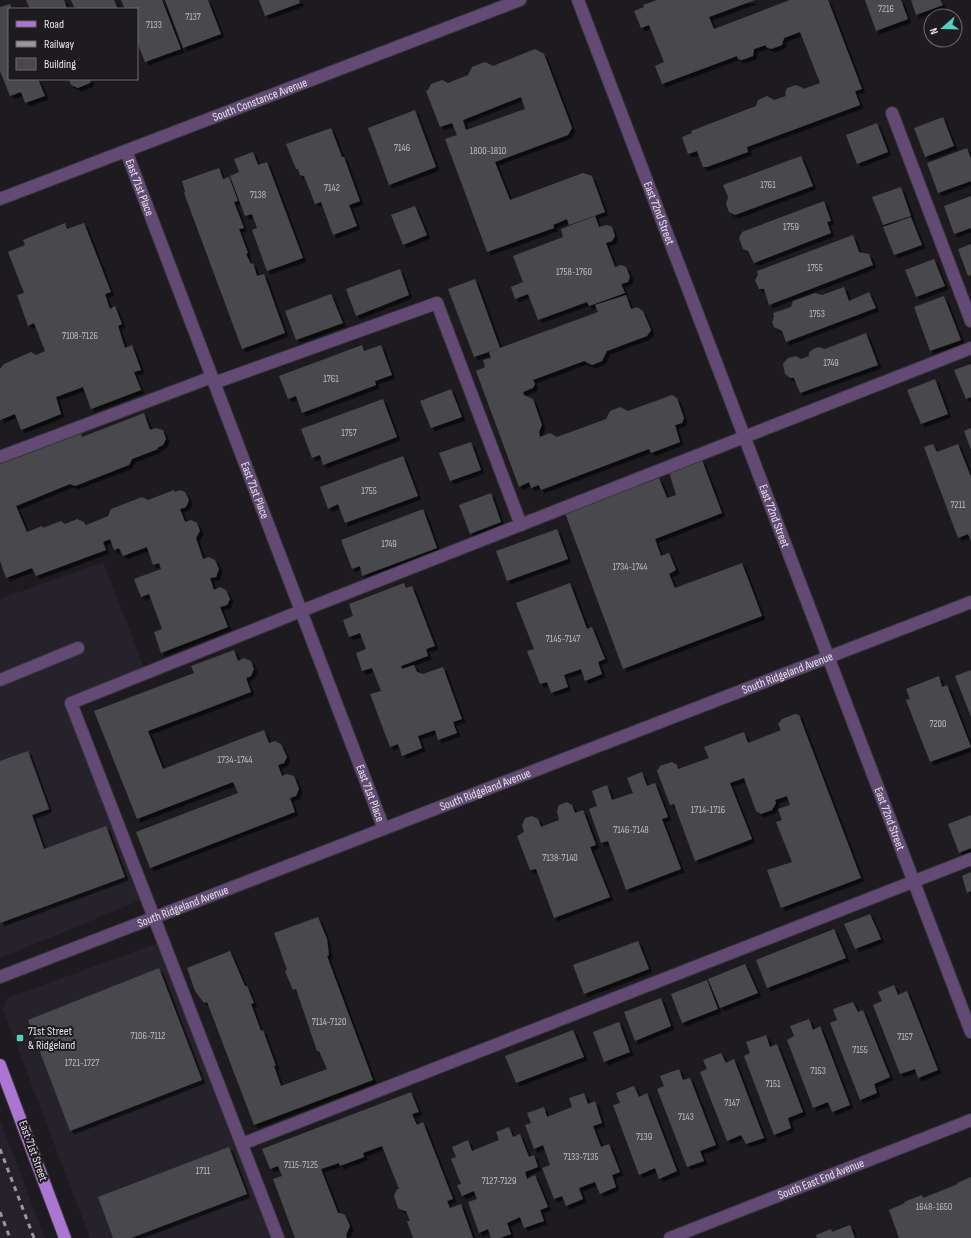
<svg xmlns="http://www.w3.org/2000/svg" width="971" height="1238" font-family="'Sofia Sans Condensed',sans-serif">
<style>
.built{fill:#26222b}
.building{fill:#4a484d;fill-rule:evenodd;filter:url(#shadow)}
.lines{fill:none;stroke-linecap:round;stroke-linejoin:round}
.minor-casing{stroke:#39373b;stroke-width:14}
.major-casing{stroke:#39373b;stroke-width:14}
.minor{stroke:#624a75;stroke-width:12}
.major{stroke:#aa76d1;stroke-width:12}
.rail{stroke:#99979a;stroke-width:3;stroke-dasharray:5 5;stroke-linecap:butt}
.poi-dot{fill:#59cebe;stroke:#1d1b1f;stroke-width:1.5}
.labels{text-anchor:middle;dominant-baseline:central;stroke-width:4;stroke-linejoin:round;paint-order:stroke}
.number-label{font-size:10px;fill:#bebcc0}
.street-label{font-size:12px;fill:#e5e3e6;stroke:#1d1b1f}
.poi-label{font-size:12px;fill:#e5e3e6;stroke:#1d1b1f;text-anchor:start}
</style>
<defs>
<filter id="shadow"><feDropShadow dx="3.5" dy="3.5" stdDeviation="0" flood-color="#0009"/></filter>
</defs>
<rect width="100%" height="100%" fill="#1d1b1f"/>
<g class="built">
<polygon points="103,562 146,673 71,703 146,898 0,958 0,599"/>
<polygon points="164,941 278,1238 90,1238 3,1009 6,1001 10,997"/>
<polygon points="0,1120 45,1238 0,1238"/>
</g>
<g class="building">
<polygon points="26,0 64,0 67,9 30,9"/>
<polygon points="71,0 114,0 118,9 75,9"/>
<polygon points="121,0 162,0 181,49 145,62 137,42 137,9 125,9"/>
<polygon points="165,0 208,0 221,34 183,48"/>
<polygon points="259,0 299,0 300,3 265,16"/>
<polygon points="657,0 755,0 709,17 714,29 790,0 828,0 862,89 855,91 860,105 747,147 748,152 707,167 703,167 697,151 688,154 682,137 692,133 691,131 756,106 758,100 767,96 774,100 786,96 785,94 787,88 796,85 803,88 803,89 820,83 800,32 784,38 782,45 771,49 766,47 766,45 754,49 753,56 742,60 738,59 737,56 662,84 655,66 664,62 649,25 641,28 634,11 644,7 643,5"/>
<polygon points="865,0 901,0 908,19 876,31"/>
<polygon points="911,0 940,0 943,5 916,15"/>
<polygon points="10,4 12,9 9,9 9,79 38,79 45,96 25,103 21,92 10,96 0,71 0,7"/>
<path d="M535,49L544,54L572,128L568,135L495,162L510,200L583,173L592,176L605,212L569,225L567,219L553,225L554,228L487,252L445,139L457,135L452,123L440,127L426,91L428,90L431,84L442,80L448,83L468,75L472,67L485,62L493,66ZM521,97L525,109L466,130L463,120Z"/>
<polygon points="69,79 91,79 90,83 78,88 71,85"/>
<polygon points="415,110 436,167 389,185 368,128"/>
<polygon points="943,117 954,146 925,157 914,128"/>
<polygon points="877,123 888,152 857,164 846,135"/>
<polygon points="331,128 342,157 344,157 360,201 349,205 357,226 333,235 321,202 315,204 304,176 300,175 298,169 296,169 286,144"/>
<polygon points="967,148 971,159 971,181 938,193 927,163"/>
<polygon points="253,152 258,165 267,162 303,258 267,271 252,230 257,228 252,214 245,216 230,176 239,172 234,159"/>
<polygon points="801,156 813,186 735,215 729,212 726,204 728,197 723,185"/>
<polygon points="219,168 223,179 229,177 238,201 234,202 244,228 239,229 248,253 246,254 251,264 253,263 257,276 264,274 285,333 242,349 184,193 185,192 182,181"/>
<polygon points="901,187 911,216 883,225 872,197"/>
<polygon points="971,196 971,228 954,234 944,206"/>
<polygon points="824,201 831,221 827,222 831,233 754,263 748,251 743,249 739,238 742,232"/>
<polygon points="415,206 427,235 403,245 391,215"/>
<polygon points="595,216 599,227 607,225 612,227 615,236 612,241 606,243 615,267 621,265 626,267 630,277 628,282 621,284 625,293 589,306 587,302 538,320 528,294 515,299 511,287 523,282 513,256 563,237 561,229"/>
<polygon points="911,217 922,245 894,255 883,227"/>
<polygon points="65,223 67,229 84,223 111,292 105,294 110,309 115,306 122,324 118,326 125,348 132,345 141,370 134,372 141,390 91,409 83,387 56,397 61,414 21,430 15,414 0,420 0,369 4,364 31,352 36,355 45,351 34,323 28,326 17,295 24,293 8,252 25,245 23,240"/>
<polygon points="853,235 859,252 869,254 873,265 769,305 764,289 759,289 755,280 758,275 757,271"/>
<polygon points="971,244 971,275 968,276 958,249"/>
<polygon points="934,259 945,286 916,297 905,270"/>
<polygon points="400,269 409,295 356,316 346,289"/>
<polygon points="475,279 500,348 474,357 448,289"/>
<polygon points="844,287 849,301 869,292 876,308 786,342 782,331 774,327 772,321 773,321 774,316 773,313 791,307 793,301 815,293 822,295"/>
<polygon points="331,294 343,323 296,340 285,311"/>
<polygon points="626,295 631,309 637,307 643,311 651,330 647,336 607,351 602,361 592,365 584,361 533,380 535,384 533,388 523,392 524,395 533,399 542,425 539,432 540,437 550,433 557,437 606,419 610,411 620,407 628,411 672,395 677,398 684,418 682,423 675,425 680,442 651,453 649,449 633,455 541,490 539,485 531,488 529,482 519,487 476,371 485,367 483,360 491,358 489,352 598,312 595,305"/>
<polygon points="944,296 961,340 930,351 914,307"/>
<polygon points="866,333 878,365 800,393 794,378 790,378 785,374 783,364 788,358 796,356 801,359 809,356 809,353 813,349 819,347 825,349"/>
<polygon points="362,345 364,351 381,345 392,375 375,381 376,385 302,413 296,396 288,399 279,376"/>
<polygon points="971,364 971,397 966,399 954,370"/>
<polygon points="935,379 948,414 921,424 907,390"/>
<polygon points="451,389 462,417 431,428 420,401"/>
<polygon points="383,399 397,437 323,465 320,455 312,458 301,429"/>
<polygon points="144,413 150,430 156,428 163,430 166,439 163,445 157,448 158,449 132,459 129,465 75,486 70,484 16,506 27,532 42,526 43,528 61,521 65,524 77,519 84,522 86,525 108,516 111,509 142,497 148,500 174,490 175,492 180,490 185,492 189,500 186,507 180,509 185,522 191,520 197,523 200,531 196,538 203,559 209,557 215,560 219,569 216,577 210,578 214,590 220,587 226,590 230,599 227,605 220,607 228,627 161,653 154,632 162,629 149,594 141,597 134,579 161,569 159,563 153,565 147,547 123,556 119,548 114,550 110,539 103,542 106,550 36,576 32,568 6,578 0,561 0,464 81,433 82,437"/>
<polygon points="971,428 971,450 964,431"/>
<polygon points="471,442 481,470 450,481 439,453"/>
<polygon points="933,444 937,452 958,444 971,477 971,541 968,534 958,538 924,447"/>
<polygon points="403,456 418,496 345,523 338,504 328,509 320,487"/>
<polygon points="702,460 722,513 655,539 661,556 669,553 676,570 669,574 675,588 742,563 762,616 623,669 565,513 659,478 667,498 676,495 669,472"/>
<polygon points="491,493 501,522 470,534 459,505"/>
<polygon points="423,509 437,548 362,576 360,566 352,569 341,540"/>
<polygon points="557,529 568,559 507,581 496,551"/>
<polygon points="404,583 406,588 412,586 435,646 426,649 428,656 401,666 402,669 414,665 417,672 423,674 443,667 462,719 453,722 457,733 438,740 435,730 418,736 422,748 402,756 398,744 390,747 370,694 381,691 372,668 362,671 356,653 366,649 360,633 349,637 343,620 353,616 349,604"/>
<polygon points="570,583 587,629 592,627 605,659 598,662 602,674 585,681 581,669 564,675 568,687 551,693 547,682 540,684 527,651 534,649 516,603"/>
<polygon points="234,650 238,661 244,658 251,661 254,669 251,676 246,678 251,692 148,731 163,769 264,730 269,743 275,741 281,744 287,757 284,763 278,765 282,776 287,774 294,776 299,789 296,796 290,798 295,812 150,868 136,832 238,793 233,782 137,819 94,711 194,673 191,666"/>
<polygon points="971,670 971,717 955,676"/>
<polygon points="939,676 942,687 947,685 971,747 930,762 906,700 910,699 906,689"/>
<polygon points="795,714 799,715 861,878 781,908 767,870 792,862 776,822 782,820 778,809 790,805 787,796 775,800 776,803 772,810 761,814 756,811 744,778 730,783 752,839 695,861 674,804 670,805 657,771 660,766 672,762 677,765 678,769 709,758 704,747 744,732 748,743 781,730 778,724 782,719"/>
<polygon points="28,751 49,809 32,815 44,849 106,826 125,877 0,923 0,761"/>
<polygon points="642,772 647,786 655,783 668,817 662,819 681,869 626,890 608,841 601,843 589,809 597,806 592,791 607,785 612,800 633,793 627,778"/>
<polygon points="567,802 572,805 575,813 583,810 596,845 590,847 610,897 554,918 536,869 530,870 517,836 524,832 522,825 525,818 532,816 538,819 541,827 559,820 557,811 559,805"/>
<polygon points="971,815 971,848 959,853 948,824"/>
<polygon points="971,872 971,891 967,893 962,876"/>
<polygon points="870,914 881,939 855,949 844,924"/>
<polygon points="318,917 327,939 329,955 327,956 373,1080 254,1125 207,1002 204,1003 195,991 187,968 230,951 245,986 247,986 254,1003 251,1004 261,1031 263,1030 276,1066 274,1066 281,1086 327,1069 319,1051 317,1051 296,989 293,990 285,971 287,970 274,933"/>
<polygon points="834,929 846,958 767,988 756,960"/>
<polygon points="638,941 649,969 584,994 573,965"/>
<polygon points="745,964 758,993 720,1008 708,979"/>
<polygon points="159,968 202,1080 70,1131 28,1020"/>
<polygon points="707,980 718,1009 682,1023 671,994"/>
<polygon points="894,985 898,995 907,991 938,1070 918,1078 915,1069 900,1074 873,1005 882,1001 878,992"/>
<polygon points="661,998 671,1026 635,1041 624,1012"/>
<polygon points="853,1002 858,1012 863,1010 890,1077 874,1084 877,1093 860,1100 830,1023 837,1020 833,1009"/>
<polygon points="809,1019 813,1030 820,1026 850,1105 832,1112 828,1102 813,1108 787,1040 794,1036 790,1026"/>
<polygon points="619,1022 630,1052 604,1062 593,1032"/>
<polygon points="573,1030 584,1057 516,1083 505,1056"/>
<polygon points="766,1035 770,1047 777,1044 803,1112 788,1118 791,1128 774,1135 744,1056 750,1053 746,1042"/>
<polygon points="721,1053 726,1063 734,1059 764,1138 746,1144 741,1135 727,1141 700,1072 707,1069 703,1060"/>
<polygon points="679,1069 683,1080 690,1078 716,1145 700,1151 704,1161 687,1167 657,1089 664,1086 660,1076"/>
<polygon points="634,1086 639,1097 647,1093 677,1171 659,1179 655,1168 639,1175 613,1105 620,1103 616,1093"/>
<polygon points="411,1092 419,1112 412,1114 417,1125 423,1122 453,1199 447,1201 450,1208 461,1204 473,1238 413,1238 407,1221 410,1221 406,1211 404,1211 398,1208 394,1196 397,1189 399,1189 382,1146 363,1153 364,1157 340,1166 339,1163 321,1169 338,1213 340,1213 345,1215 350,1226 346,1235 347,1238 295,1238 273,1179 282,1176 278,1166 270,1169 262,1149"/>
<polygon points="584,1093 588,1104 595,1101 602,1123 593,1126 601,1147 609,1144 620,1172 612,1175 616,1187 600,1194 595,1182 579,1188 583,1199 566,1206 562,1196 554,1199 542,1168 550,1165 543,1145 534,1149 525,1125 531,1123 527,1113 544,1107 547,1117 572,1107 569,1098"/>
<polygon points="509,1127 513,1137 520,1134 529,1157 534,1155 538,1167 525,1172 527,1179 535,1175 548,1207 540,1210 544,1221 524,1228 520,1217 507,1223 511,1234 500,1238 491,1238 488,1229 479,1233 468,1202 477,1199 474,1191 462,1196 457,1185 461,1184 451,1159 456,1157 452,1147 468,1140 472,1151 499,1140 496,1132"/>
<polygon points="229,1147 247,1194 131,1238 113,1238 98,1197"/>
<polygon points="971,1177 971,1238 899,1238 889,1210 905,1203 904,1202 922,1195 923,1198 958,1184 957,1183"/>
<polygon points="850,1225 855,1238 817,1238 816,1235 831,1229 832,1232"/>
</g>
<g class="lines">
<defs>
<g id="minor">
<path id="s1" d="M578,0L971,1032"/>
<polyline points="892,113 971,321"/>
<path id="s2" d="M126,151L384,829"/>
<path id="s3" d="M0,199L520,0"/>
<polyline points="214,383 437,303 521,525"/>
<polyline points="0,457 212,377"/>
<polyline points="0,680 78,648"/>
<path id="s4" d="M0,977L971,602"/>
<polyline points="242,1144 971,859"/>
<polyline points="278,1238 71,703 301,611 971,348"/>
<path id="s5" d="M670,1238L971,1120"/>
</g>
<polyline id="major" points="0,1065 65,1238"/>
</defs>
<use href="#minor" class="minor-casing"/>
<use href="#major" class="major-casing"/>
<use href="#minor" class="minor"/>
<use href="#major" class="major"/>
<g class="rail">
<polyline points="0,1149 34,1238"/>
<polyline points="0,1212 10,1238"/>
</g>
</g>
<rect class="poi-dot" x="16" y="1034" width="8" height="8" rx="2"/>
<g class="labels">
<g class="number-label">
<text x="886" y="9">7216</text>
<text x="193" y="17">7137</text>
<text x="154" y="25">7133</text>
<text x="402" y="148">7146</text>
<text x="488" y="151">1800-1810</text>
<text x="768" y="185">1761</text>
<text x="332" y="188">7142</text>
<text x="258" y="195">7138</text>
<text x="791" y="227">1759</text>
<text x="815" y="268">1755</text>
<text x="574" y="272">1758-1760</text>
<text x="817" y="314">1753</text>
<text x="80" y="336">7108-7126</text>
<text x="831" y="363">1749</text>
<text x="331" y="379">1761</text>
<text x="349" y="433">1757</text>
<text x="369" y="491">1755</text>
<text x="958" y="505">7211</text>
<text x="389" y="544">1749</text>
<text x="630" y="567">1734-1744</text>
<text x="563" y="639">7145-7147</text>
<text x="938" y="724">7200</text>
<text x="235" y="760">1734-1744</text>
<text x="708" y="810">1714-1716</text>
<text x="631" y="830">7146-7148</text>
<text x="560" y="858">7138-7140</text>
<text x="329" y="1022">7114-7120</text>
<text x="148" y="1036">7106-7112</text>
<text x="905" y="1037">7157</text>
<text x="860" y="1050">7155</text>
<text x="82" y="1063">1721-1727</text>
<text x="818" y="1071">7153</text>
<text x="773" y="1084">7151</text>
<text x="732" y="1103">7147</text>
<text x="686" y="1117">7143</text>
<text x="644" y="1137">7139</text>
<text x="581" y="1157">7133-7135</text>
<text x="301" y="1165">7115-7125</text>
<text x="203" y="1171">1711</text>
<text x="499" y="1181">7127-7129</text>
<text x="934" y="1207">1648-1650</text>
</g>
<g class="street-label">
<text stroke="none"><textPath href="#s3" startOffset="278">South Constance Avenue</textPath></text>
<text stroke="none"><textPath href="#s2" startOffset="39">East 71st Place</textPath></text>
<text stroke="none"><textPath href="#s1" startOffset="228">East 72nd Street</textPath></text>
<text stroke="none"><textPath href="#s2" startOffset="363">East 71st Place</textPath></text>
<text stroke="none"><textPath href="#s1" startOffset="552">East 72nd Street</textPath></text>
<text stroke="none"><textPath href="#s4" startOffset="844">South Ridgeland Avenue</textPath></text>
<text stroke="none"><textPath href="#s4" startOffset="520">South Ridgeland Avenue</textPath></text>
<text stroke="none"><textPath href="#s2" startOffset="687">East 71st Place</textPath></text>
<text stroke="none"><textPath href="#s1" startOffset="876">East 72nd Street</textPath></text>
<text stroke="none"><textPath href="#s4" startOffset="196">South Ridgeland Avenue</textPath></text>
<text transform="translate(33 1151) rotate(70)">East 71st Street</text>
<text stroke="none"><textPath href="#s5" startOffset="162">South East End Avenue</textPath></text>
</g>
<g class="poi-label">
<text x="28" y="1031">71st Street<tspan x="28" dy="14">&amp; Ridgeland</tspan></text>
</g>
</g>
<rect x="8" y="8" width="130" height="72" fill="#1d1b1f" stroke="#6d6b6f"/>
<rect x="16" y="21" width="20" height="6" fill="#aa76d1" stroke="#6d6b6f"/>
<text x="44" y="28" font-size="12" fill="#e5e3e6">Road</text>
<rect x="16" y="41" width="20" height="6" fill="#99979a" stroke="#6d6b6f"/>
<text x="44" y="48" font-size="12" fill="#e5e3e6">Railway</text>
<rect x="16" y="58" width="20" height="12" fill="#4a484d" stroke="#6d6b6f"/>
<text x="44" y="68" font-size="12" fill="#e5e3e6">Building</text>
<g transform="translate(943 28) rotate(250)"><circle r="19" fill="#1d1b1f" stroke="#6d6b6f"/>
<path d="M0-3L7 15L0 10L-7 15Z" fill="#59cebe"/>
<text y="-6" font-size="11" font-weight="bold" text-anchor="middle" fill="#e5e3e6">N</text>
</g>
</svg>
